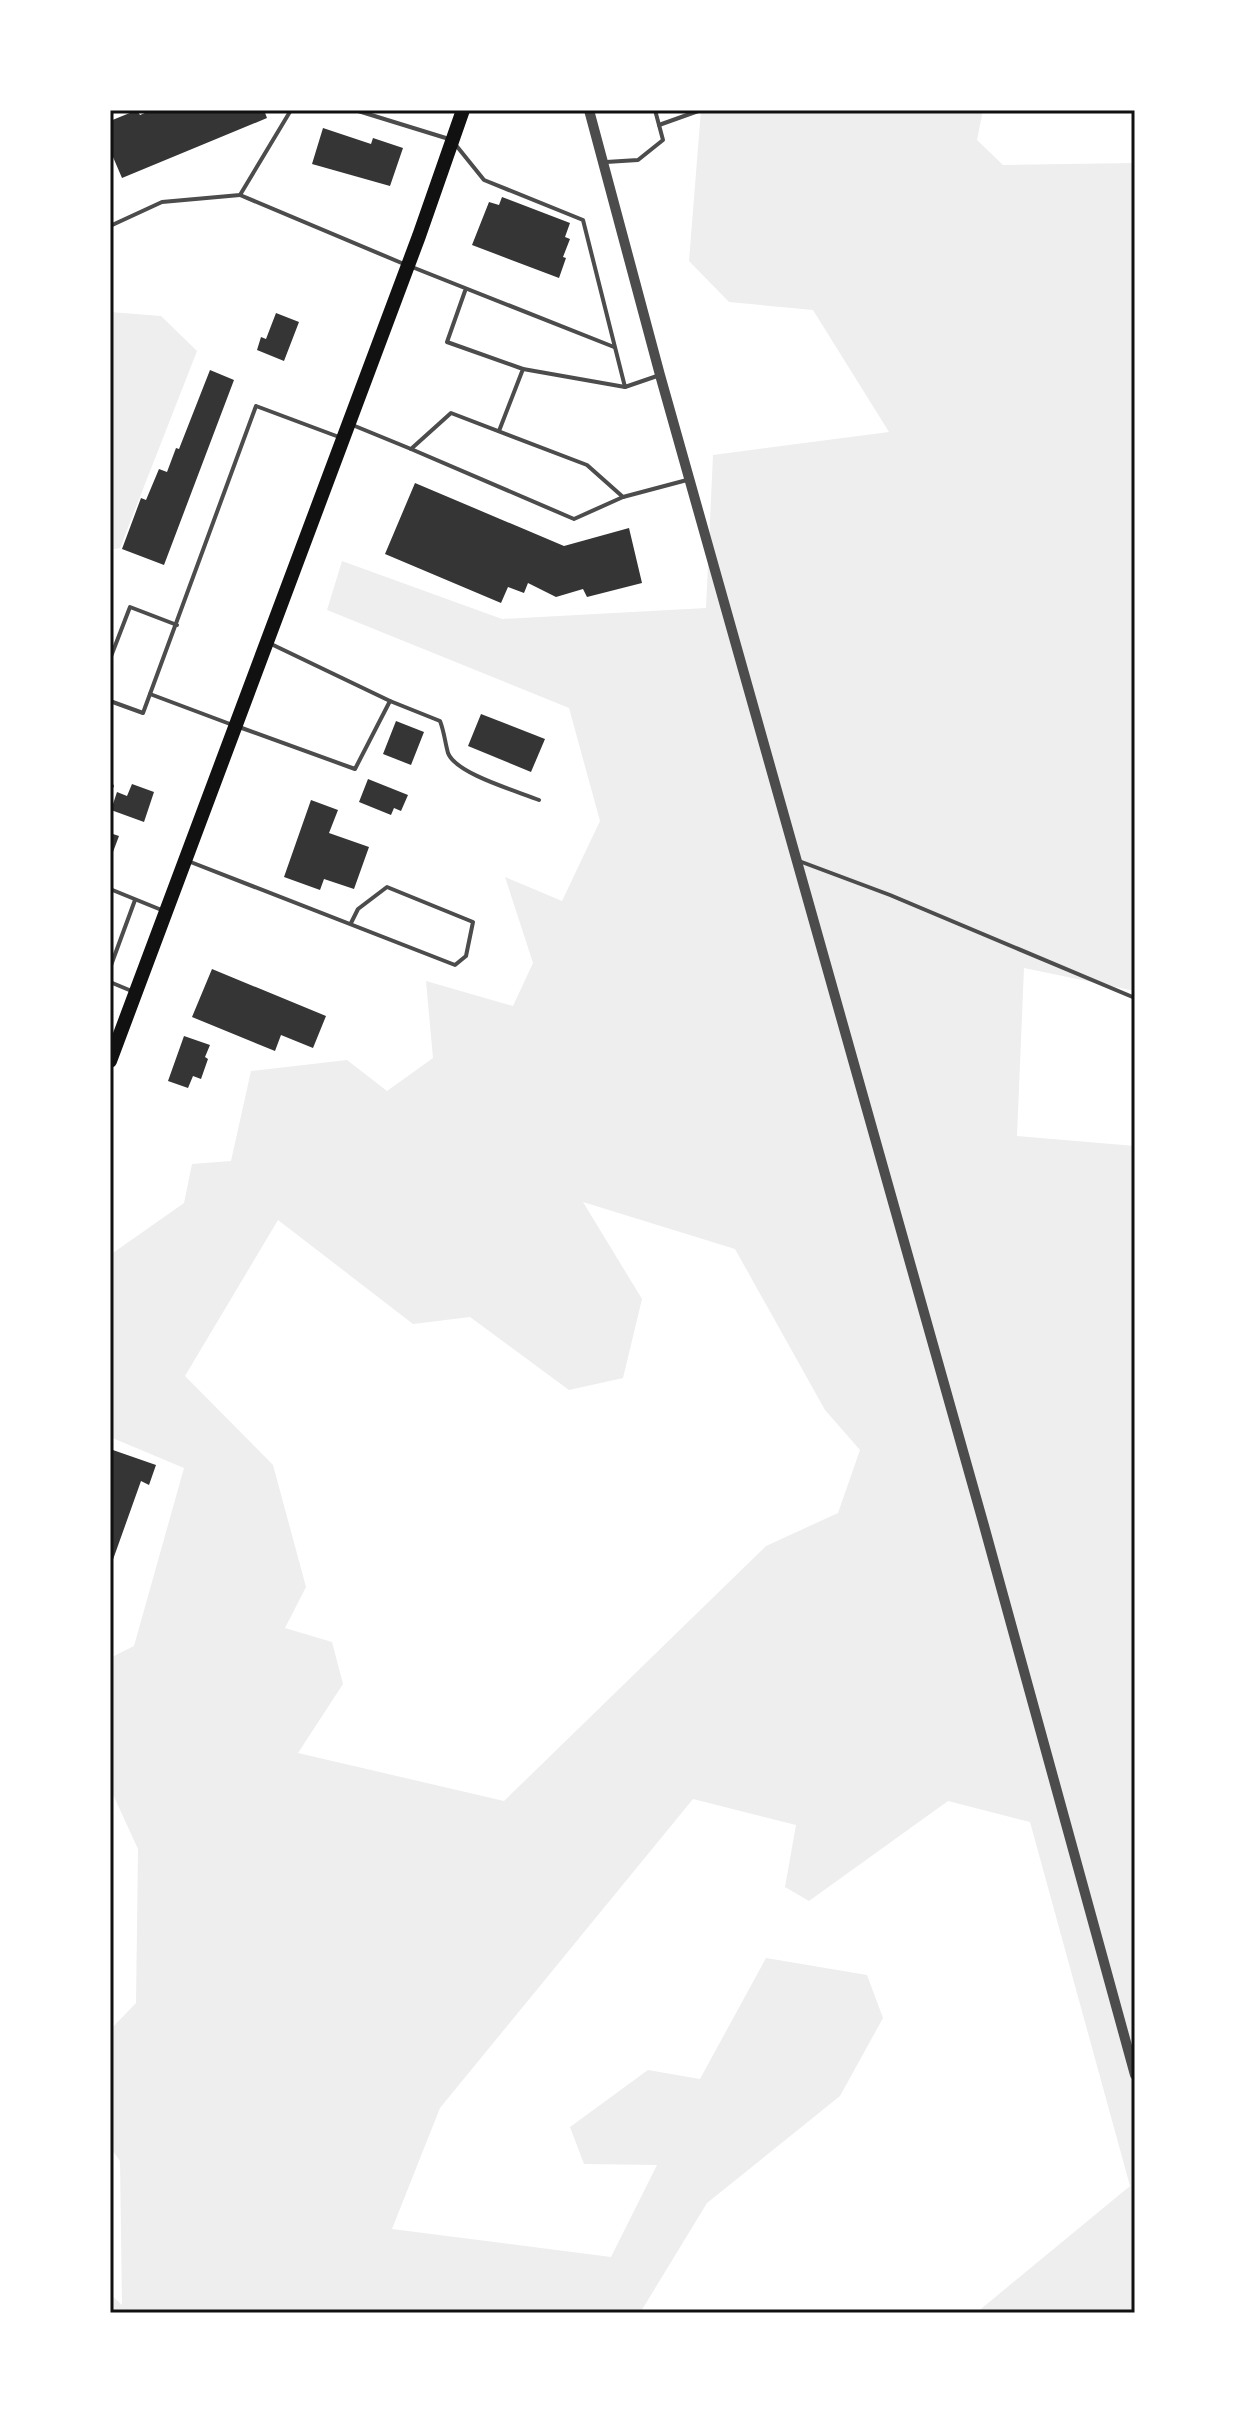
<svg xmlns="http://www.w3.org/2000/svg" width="1245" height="2423" font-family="'Alegreya Sans',sans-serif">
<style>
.green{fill:#eee;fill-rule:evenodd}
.building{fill:#353535}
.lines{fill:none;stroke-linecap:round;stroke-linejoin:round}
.service{stroke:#4c4c4c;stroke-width:4}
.tertiary{stroke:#4c4c4c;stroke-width:10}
.primary{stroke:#111;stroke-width:14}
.neatline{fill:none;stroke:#111;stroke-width:3}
</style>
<rect width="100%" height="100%" fill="#fff"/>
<g class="green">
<path d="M701,110H983L977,140L1003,165L1135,163V991L1024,968L1017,1136L1135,1146V2313H976L1130,2186L1030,1822L948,1801L809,1901L785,1887L796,1825L693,1799L440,2108L392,2229L611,2257L657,2165L584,2164L570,2127L648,2070L700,2079L766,1958L867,1975L883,2018L840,2096L707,2203L640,2313H110V2294L122,2305L120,2161L110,2147V2030L136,2003L138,1849L110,1788V1658L134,1646L184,1468L110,1437V1255L184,1203L192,1164L231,1161L251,1071L347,1060L387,1091L433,1058L426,981L513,1006L533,963L505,877L562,901L600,821L569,708L327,610L342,561L502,619L706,608L713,455L889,432L813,310L729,302L689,261ZM583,1202L735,1249L825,1410L860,1450L838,1513L766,1546L504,1801L298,1753L343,1684L332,1642L285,1628L306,1587L273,1465L185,1376L278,1220L413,1324L470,1317L569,1390L623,1378L642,1299Z"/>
<polygon points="110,312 161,316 197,351 120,548 110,550"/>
</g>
<g class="building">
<polygon points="137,110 140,115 152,110 264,110 267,118 122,178 110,150 110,121"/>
<polygon points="323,128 371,144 373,138 403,148 390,186 312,164"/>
<polygon points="502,197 570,223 565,237 570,239 563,257 566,258 559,278 472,245 489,202 499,205"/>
<polygon points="276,313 299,322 284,361 257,350 261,337 266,339"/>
<polygon points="210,370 234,380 164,565 122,549 141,498 146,500 159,469 167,472 176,448 179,449"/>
<polygon points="415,483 564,546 629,528 642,583 587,597 583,589 556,597 528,583 524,593 508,587 501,603 385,554"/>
<polygon points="481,714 545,739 531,772 468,746"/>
<polygon points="396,721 424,732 411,765 383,754"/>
<polygon points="368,779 408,795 401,811 394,808 391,815 359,802"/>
<polygon points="132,784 154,792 144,822 111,810 117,792 127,796"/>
<polygon points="311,800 338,810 329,833 369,847 354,889 324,879 320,890 284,877"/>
<polygon points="110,833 119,836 110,860"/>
<polygon points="212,969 326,1016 313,1048 281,1035 275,1051 192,1017"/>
<polygon points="184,1036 210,1045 205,1057 208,1059 201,1079 193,1076 188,1088 168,1081"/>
<polygon points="110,1449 156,1465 149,1485 141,1481 110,1568"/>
</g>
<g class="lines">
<g class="service">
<polyline points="355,110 449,139"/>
<polyline points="110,112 113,110"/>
<polyline points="659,125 701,110"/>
<polyline points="455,144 484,180 583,220 625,387 660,375"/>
<polyline points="606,162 638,160 663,140 655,110"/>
<polyline points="240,195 404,264"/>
<polyline points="110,226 162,202 240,195 291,110"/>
<polyline points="412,267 614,347"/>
<polyline points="465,291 447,342 523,369 499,431"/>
<polyline points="523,369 625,387"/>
<polyline points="350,424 411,449 451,413 587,465 623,497 687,480"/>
<polyline points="411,449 574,519 623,497"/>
<polyline points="110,659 130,607 177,625"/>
<polyline points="150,694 230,724"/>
<polyline points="110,701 143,713 256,406 339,437"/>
<path d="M390,701L440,721C444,731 445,742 448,753C456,774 517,791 539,800"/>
<polyline points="239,727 355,769 390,701 269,643"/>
<polyline points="110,785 112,786"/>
<polyline points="188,861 455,965 466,956 473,922 387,887 358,909 351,923"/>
<polyline points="799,861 890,895 1135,998"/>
<polyline points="110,889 164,911"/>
<polyline points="110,968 135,900"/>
<polyline points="110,982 134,992"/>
</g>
<polyline class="tertiary" points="589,110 660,375 983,1522 1135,2075"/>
<polyline class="primary" points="110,1061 419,236 463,110"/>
</g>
<rect width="1245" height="2423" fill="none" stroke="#ffffff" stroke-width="224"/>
<rect x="112" y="112" width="1021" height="2199" class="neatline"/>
</svg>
